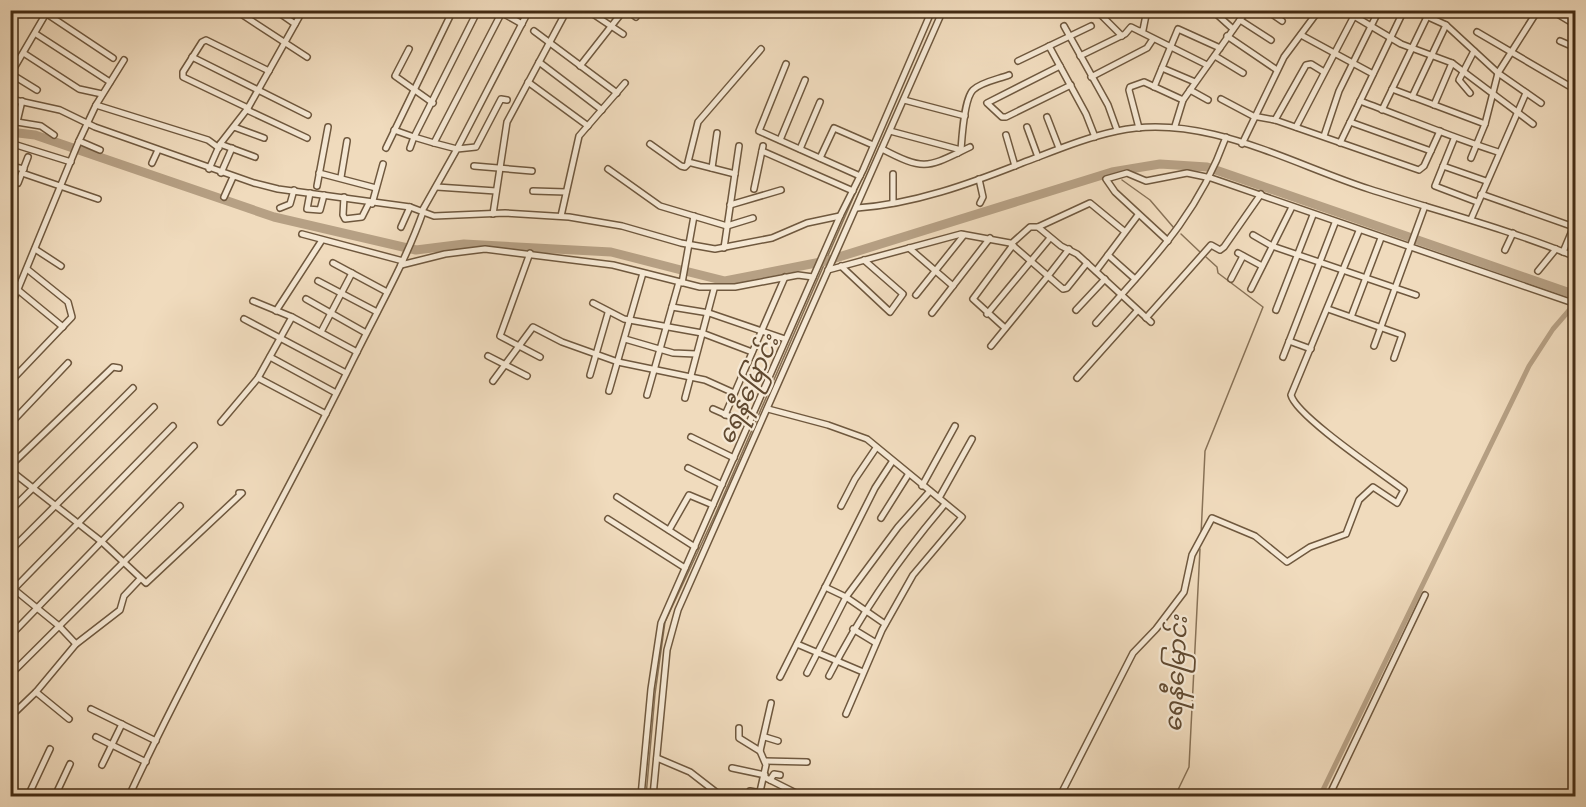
<svg xmlns="http://www.w3.org/2000/svg" width="1586" height="807" font-family="'Libre Bodoni','Noto Sans Myanmar',serif">
<style>
.lines{fill:none;stroke-linecap:round;stroke-linejoin:round}
.stream{stroke:#887257;stroke-width:1.5}
.canal{stroke:#b6a084;stroke-width:5}
.river{stroke:#b6a084;stroke-width:9}
.street-casing{stroke:#6f583e;stroke-width:8}
.street{stroke:#f5e8d4;stroke-width:5}
.labels{text-anchor:middle;dominant-baseline:central;stroke-width:4.5;stroke-linejoin:round;paint-order:stroke}
.water-label{font-size:24px;font-style:italic;fill:#604930;stroke:#f5e8d4}
</style>
<rect width="100%" height="100%" fill="#f0dbbd"/>
<filter id="stains"><feTurbulence type="fractalNoise" baseFrequency=".00333" numOctaves="4"/><feColorMatrix values="0 0 0 0 .2 0 0 0 0 .09 0 0 0 0 .02 0 0 0 .5 -.17"/></filter>
<radialGradient id="worn" r=".72"><stop offset=".6" stop-color="#630" stop-opacity="0"/><stop offset="1" stop-color="#630" stop-opacity=".3"/></radialGradient>
<g class="lines">
<g class="stream">
<polyline points="1122,180 1150,200 1174,228"/>
<polyline points="1181,234 1200,252"/>
<polyline points="1201,535 1205,451 1263,307 1218,273 1217,267 1206,257"/>
<polyline points="646,796 655,694 665,622 715,515 860,182"/>
<polyline points="1175,796 1189,767 1200,549"/>
</g>
<polyline class="canal" points="1320,796 1529,366 1553,329 1572,307"/>
<g class="river">
<polyline points="10,132 35,135 274,217 416,250 464,244 611,252 681,270"/>
<polyline points="689,272 725,281 826,261 1112,172 1160,164 1207,167 1576,295"/>
</g>
<defs>
<g id="street">
<polyline points="235,10 307,57"/>
<polyline points="275,10 295,24"/>
<polyline points="497,10 522,24"/>
<polyline points="503,10 434,143 457,149 529,10"/>
<polyline points="587,10 623,34"/>
<polyline points="627,10 636,17"/>
<polyline points="1212,10 1233,29"/>
<polyline points="1266,10 1282,21"/>
<polyline points="1413,10 1446,25 1498,73 1541,103"/>
<polyline points="1551,10 1576,25"/>
<polyline points="47,14 113,58"/>
<polyline points="1101,15 1122,36"/>
<polyline points="1240,20 1271,40"/>
<polyline points="1064,26 1108,105 1117,130"/>
<polyline points="534,31 617,93"/>
<polyline points="1140,31 1143,30 1147,10"/>
<polyline points="1477,32 1576,90"/>
<polyline points="36,34 110,82"/>
<polyline points="1301,35 1373,74"/>
<polyline points="1227,36 1277,70"/>
<polyline points="1560,41 1576,48"/>
<polyline points="1049,46 1086,114 1095,137"/>
<polyline points="409,49 395,76 433,103"/>
<polyline points="25,54 79,89 102,94"/>
<polyline points="1080,56 1125,34 1131,27 1207,65"/>
<polyline points="1215,56 1243,73"/>
<polyline points="192,57 308,115"/>
<polyline points="1018,61 1091,26"/>
<polyline points="539,62 602,110"/>
<polyline points="786,64 759,131 860,176"/>
<polyline points="580,66 624,10"/>
<polyline points="1060,66 987,103 1002,117 1006,117 1071,85"/>
<polyline points="1162,68 1195,82"/>
<polyline points="11,74 37,90"/>
<polyline points="10,75 48,10"/>
<polyline points="1091,77 1147,48 1153,39"/>
<polyline points="528,82 588,126"/>
<polyline points="1154,87 1178,29 1220,48"/>
<polyline points="1392,89 1485,124"/>
<polyline points="1190,90 1208,100"/>
<polyline points="1470,93 1459,80 1474,51"/>
<polyline points="1412,97 1446,25"/>
<polyline points="10,99 60,110 95,127 254,183 278,189 410,207 434,216 505,213 569,217 622,226 681,243 715,249 772,238 807,223 840,216 863,170 932,10"/>
<polyline points="1221,99 1253,116 1275,120 1419,170 1424,166 1440,131"/>
<polyline points="904,100 965,116"/>
<polyline points="22,101 17,122 41,126 54,135"/>
<path d="M1360,101C1406,118 1451,137 1498,152"/>
<polyline points="96,105 208,140 219,148"/>
<polyline points="1434,105 1452,63"/>
<polyline points="248,108 183,77 183,72 202,42 206,40 269,71"/>
<polyline points="247,110 307,138"/>
<polyline points="1382,110 1427,17"/>
<polyline points="1047,117 1059,148"/>
<polyline points="1275,120 1306,65 1311,64 1324,72"/>
<polyline points="1350,122 1431,151"/>
<polyline points="1175,126 1183,100 1247,10"/>
<polyline points="234,127 264,138"/>
<polyline points="1027,127 1038,157"/>
<polyline points="1296,127 1354,16 1401,44 1452,63 1533,124"/>
<polyline points="1139,128 1129,90 1130,87 1144,82 1183,100"/>
<polyline points="394,130 414,137 410,148"/>
<polyline points="890,131 961,150"/>
<polyline points="1006,135 1015,166"/>
<polyline points="1324,136 1339,91 1379,10"/>
<polyline points="1454,139 1435,186 1477,202"/>
<polyline points="780,140 805,80"/>
<polyline points="10,143 71,162"/>
<polyline points="434,143 414,137 478,10"/>
<polyline points="1340,143 1404,10"/>
<polyline points="220,144 255,157"/>
<polyline points="650,144 681,166 685,167 689,163"/>
<polyline points="1242,144 1284,57 1319,10"/>
<polyline points="386,148 453,10"/>
<polyline points="800,149 820,102"/>
<path d="M882,149C926,172 928,167 970,147"/>
<polyline points="100,150 79,141 96,105 124,60"/>
<polyline points="762,151 853,191"/>
<path d="M958,153L961,150C962,137 964,99 973,90C981,82 999,79 1009,75"/>
<polyline points="820,158 834,128 873,145"/>
<polyline points="1471,158 1485,124 1498,73 1538,10"/>
<polyline points="152,163 158,150"/>
<polyline points="10,166 24,169"/>
<polyline points="474,166 532,171"/>
<polyline points="1443,166 1486,181"/>
<polyline points="712,168 717,133"/>
<polyline points="209,169 220,144 248,108 303,10"/>
<polyline points="608,169 660,206 727,226 753,218"/>
<polyline points="22,173 98,199"/>
<polyline points="221,173 232,148"/>
<polyline points="319,173 376,188"/>
<polyline points="735,174 688,162 698,122 761,49"/>
<polyline points="893,174 893,203"/>
<polyline points="341,177 347,141"/>
<polyline points="979,179 983,197 980,203"/>
<polyline points="18,183 28,157"/>
<polyline points="317,186 328,127"/>
<polyline points="437,187 496,191"/>
<polyline points="754,189 763,146"/>
<polyline points="533,191 566,192"/>
<polyline points="310,193 307,209 320,210 324,195"/>
<polyline points="1481,194 1574,227"/>
<polyline points="224,197 233,177"/>
<polyline points="344,197 343,215 345,219 362,217 369,203"/>
<polyline points="372,204 383,164"/>
<polyline points="730,205 781,190"/>
<polyline points="280,208 290,204 294,190"/>
<path d="M857,208C914,204 969,184 1022,163C1054,151 1084,138 1117,131C1202,112 1289,163 1369,189C1438,211 1508,229 1576,257"/>
<polyline points="422,211 457,149 476,147 501,99 507,100"/>
<polyline points="493,214 507,122 567,10"/>
<polyline points="561,216 579,136 625,83"/>
<polyline points="1471,219 1526,93"/>
<polyline points="401,227 410,207"/>
<polyline points="1038,227 1090,203 1124,231"/>
<polyline points="302,234 403,261"/>
<polyline points="1253,235 1272,246 1416,295"/>
<polyline points="1168,241 1115,192 1106,179 1127,173 1146,181 1187,173 1211,178 1576,304"/>
<polyline points="1011,244 1030,227 1038,227 1061,246 1077,254 1151,322"/>
<polyline points="724,248 739,146"/>
<polyline points="909,248 953,286"/>
<polyline points="35,249 61,266"/>
<polyline points="1069,249 1048,276 1063,289 1067,288 1087,263"/>
<polyline points="1505,250 1513,233"/>
<polyline points="1563,252 1574,226"/>
<polyline points="530,253 500,336 540,357"/>
<polyline points="1238,253 1262,266"/>
<polyline points="1108,255 1135,279"/>
<polyline points="333,263 387,292"/>
<polyline points="401,265 445,254 485,249 613,265 700,287 735,287 798,275 813,277"/>
<polyline points="841,266 890,312 903,294 864,260"/>
<polyline points="828,270 961,234 1010,243 1048,276 991,346"/>
<polyline points="1096,271 1138,215"/>
<polyline points="1538,271 1556,249"/>
<polyline points="1231,279 1243,256"/>
<polyline points="318,281 377,312"/>
<polyline points="682,283 694,216"/>
<polyline points="1251,289 1292,207"/>
<polyline points="18,290 63,327"/>
<polyline points="916,295 964,235"/>
<polyline points="306,299 366,333"/>
<polyline points="253,301 292,317 357,352"/>
<polyline points="593,303 624,319 702,333 752,352"/>
<polyline points="11,306 79,141"/>
<polyline points="672,307 709,313 785,339"/>
<polyline points="1328,309 1402,335 1394,358"/>
<polyline points="1076,310 1105,279"/>
<polyline points="1276,310 1313,215"/>
<polyline points="276,311 322,240"/>
<polyline points="932,313 990,238"/>
<polyline points="987,314 1050,238"/>
<polyline points="1351,317 1381,238"/>
<polyline points="1146,318 1211,245 1220,250 1224,247 1261,194"/>
<polyline points="244,319 346,373"/>
<path d="M1096,323C1152,260 1197,217 1226,137"/>
<polyline points="1005,328 973,299 1013,245"/>
<polyline points="321,332 352,273"/>
<polyline points="625,339 673,353 696,354"/>
<polyline points="1289,341 1311,349"/>
<polyline points="1374,346 1425,206"/>
<polyline points="488,356 527,376"/>
<polyline points="270,357 336,393"/>
<polyline points="1283,357 1335,223"/>
<polyline points="590,375 608,313"/>
<polyline points="258,378 326,414"/>
<polyline points="1077,378 1137,311"/>
<polyline points="1573,380 1576,375"/>
<polyline points="493,381 533,327 562,342 618,362 705,380 734,393"/>
<polyline points="10,382 72,317 68,302 27,269"/>
<polyline points="609,391 643,273"/>
<polyline points="647,395 679,282"/>
<polyline points="685,398 714,289"/>
<polyline points="713,409 747,424"/>
<polyline points="768,409 828,425 867,439 962,517 913,575 882,630 846,714"/>
<polyline points="725,415 785,277"/>
<polyline points="221,422 258,378 292,317"/>
<polyline points="10,424 68,363"/>
<polyline points="691,437 734,458"/>
<polyline points="10,466 113,367 119,368"/>
<polyline points="688,468 722,485"/>
<polyline points="10,470 102,542 146,583 242,493 239,493"/>
<polyline points="922,486 955,426"/>
<polyline points="617,497 695,547"/>
<polyline points="939,498 972,439"/>
<polyline points="841,506 855,479 876,448"/>
<polyline points="10,511 133,388"/>
<polyline points="881,518 908,475"/>
<polyline points="608,519 685,568"/>
<polyline points="669,530 689,495 713,505"/>
<polyline points="10,551 154,407"/>
<polyline points="10,586 59,626 76,644"/>
<polyline points="825,587 846,597 885,624"/>
<polyline points="10,593 173,426"/>
<polyline points="853,629 876,643"/>
<polyline points="10,636 194,446"/>
<polyline points="797,644 863,672"/>
<polyline points="807,673 846,597 898,527 930,491"/>
<polyline points="10,675 180,506"/>
<path d="M829,676C861,613 899,558 945,504"/>
<polyline points="780,677 875,488 892,462"/>
<polyline points="36,692 69,719"/>
<polyline points="91,709 156,741"/>
<polyline points="10,717 36,692 76,644 120,610 124,596 140,579"/>
<polyline points="739,728 739,738 760,751"/>
<polyline points="96,737 146,762"/>
<polyline points="765,737 778,741"/>
<polyline points="657,758 690,772 721,796"/>
<polyline points="765,761 807,762"/>
<polyline points="102,765 122,724"/>
<polyline points="732,768 765,775"/>
<polyline points="764,777 802,796"/>
<polyline points="770,780 774,774 780,775"/>
<polyline points="750,791 761,793"/>
<polyline points="28,796 50,749"/>
<polyline points="55,796 70,764"/>
<path d="M129,796C198,648 281,507 353,360C377,311 405,263 423,212"/>
<polyline points="641,796 651,689 661,623 840,216"/>
<polyline points="653,796 667,650 678,610 943,10"/>
<polyline points="759,796 766,765 760,751 771,703"/>
<path d="M1060,796L1133,653L1156,629L1184,592L1192,555L1212,518L1255,536L1287,562L1310,547L1346,534L1359,500L1373,487L1397,503L1404,490C1383,474 1296,416 1291,395L1359,231"/>
<polyline points="1329,796 1425,595"/>
</g>
</defs>
<use href="#street" class="street-casing"/>
<use href="#street" class="street"/>
</g>
<g class="labels">
<g class="water-label">
<text transform="translate(749 390) rotate(-66)">ရေနီမြောင်း</text>
<text transform="translate(1177 674) rotate(-87)">ရေနီမြောင်း</text>
</g>
</g>
<rect width="1586" height="807" fill="none" stroke="#f0dbbd" stroke-width="36"/>
<rect x="12" y="12" width="1562" height="783" fill="none" stroke="#442c14" stroke-width="3"/>
<rect x="18" y="18" width="1550" height="771" fill="none" stroke="#442c14" stroke-width="1.5"/>
<rect width="100%" height="100%" filter="url(#stains)"/>
<rect width="100%" height="100%" fill="url(#worn)"/>
</svg>
